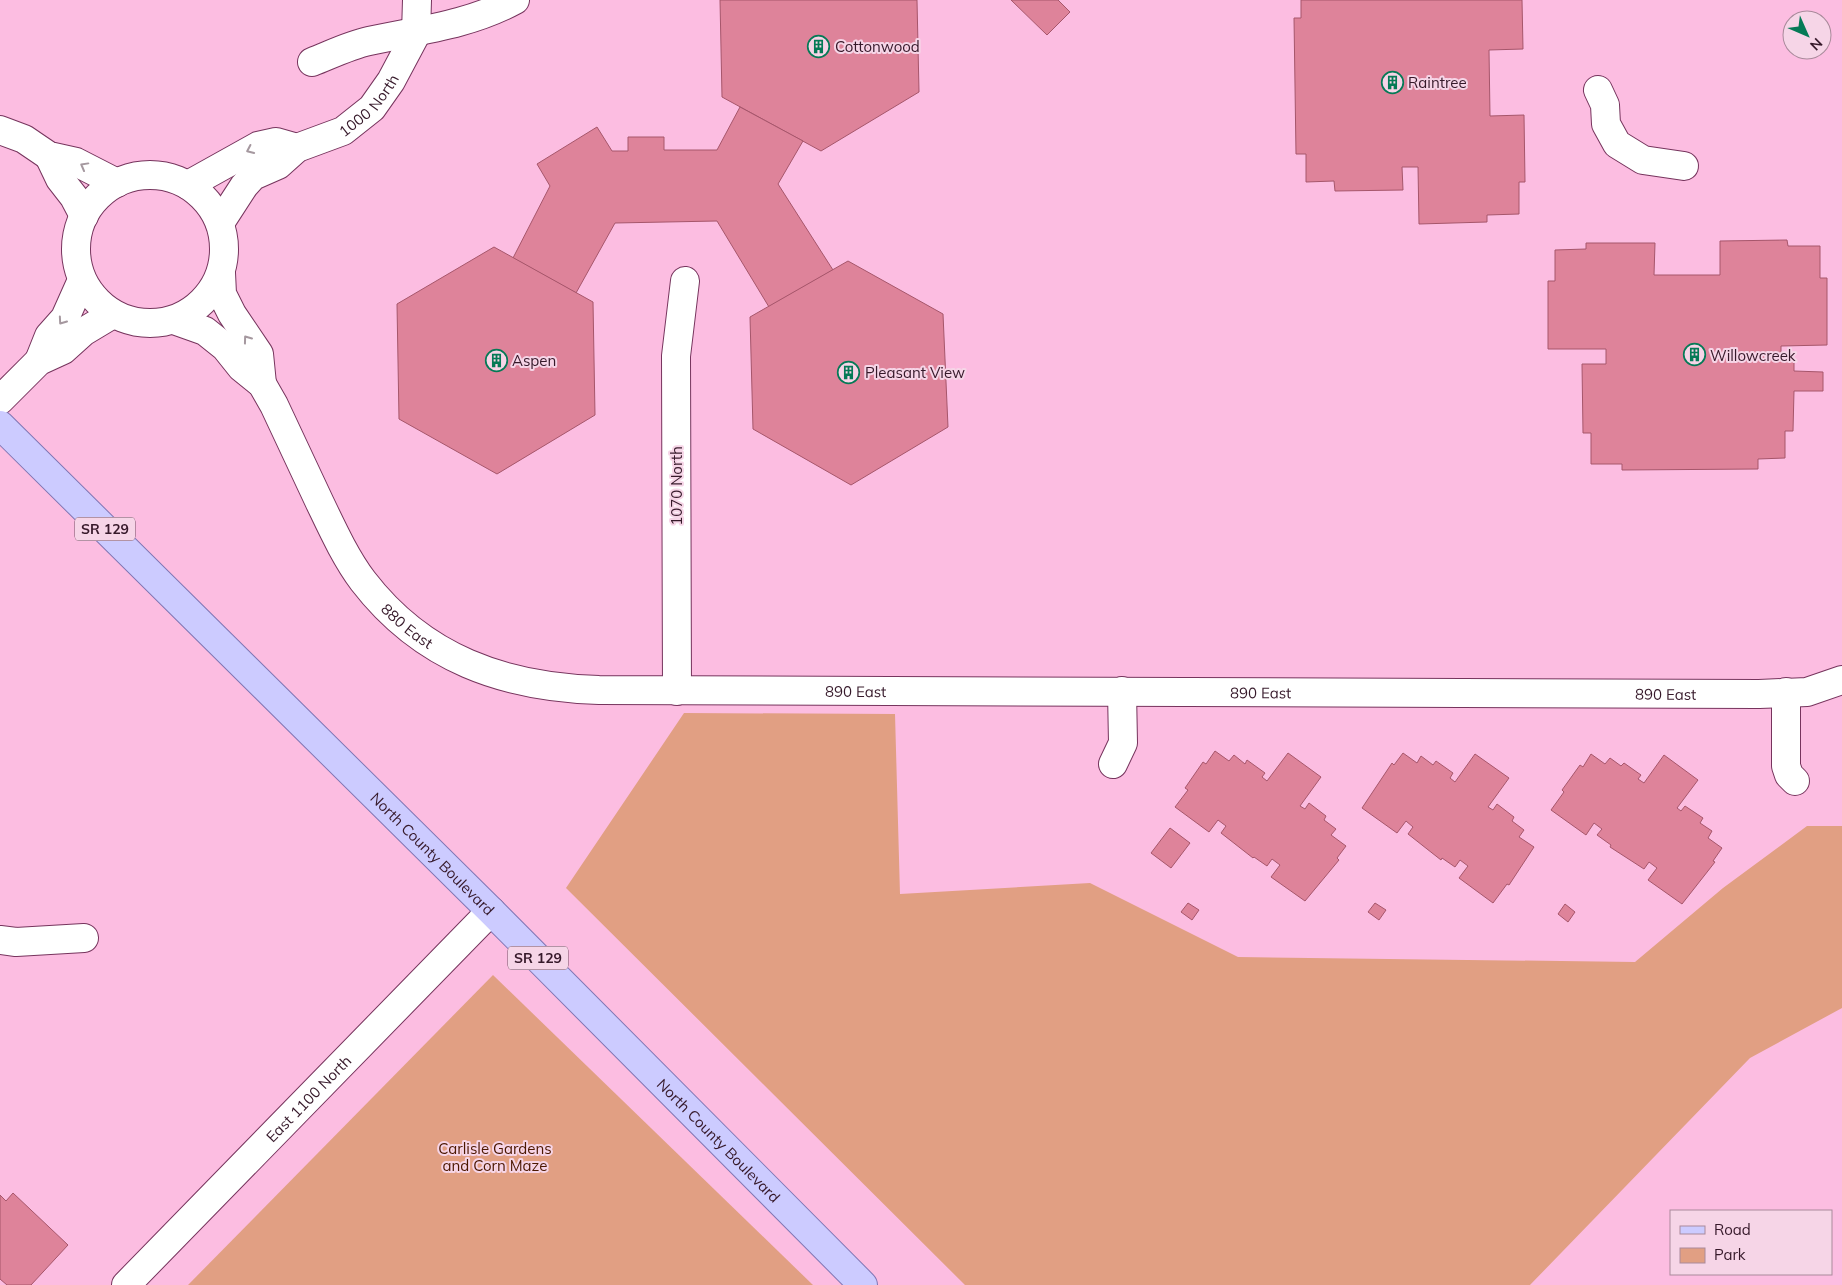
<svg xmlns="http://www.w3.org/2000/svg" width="1842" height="1285" font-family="Mulish,sans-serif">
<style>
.green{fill:#e19f83}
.building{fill:#de839a;stroke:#a6566b}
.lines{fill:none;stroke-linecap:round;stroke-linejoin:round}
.minor-casing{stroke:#76345d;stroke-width:30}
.major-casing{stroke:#8176b4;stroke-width:30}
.minor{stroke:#fff;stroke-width:28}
.major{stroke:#cccbff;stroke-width:28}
.oneway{stroke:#a5989f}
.labels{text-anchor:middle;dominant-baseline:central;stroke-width:4;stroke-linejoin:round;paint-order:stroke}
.shield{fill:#f6d5e7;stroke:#705163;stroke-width:1}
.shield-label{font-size:14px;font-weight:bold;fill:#36192a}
.poi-label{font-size:15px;fill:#36192a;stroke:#f6d5e7;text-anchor:start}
.street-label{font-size:15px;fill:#36192a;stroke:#f6d5e7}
.park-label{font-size:15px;fill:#4b1700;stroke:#f6d5e7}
</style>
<rect width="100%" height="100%" fill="#fcbde1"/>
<g class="green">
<polygon points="684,713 895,714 900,894 1090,883 1238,957 1635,962 1723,888 1807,826 1842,826 1842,1008 1750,1058 1530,1285 965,1285 566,888"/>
<polygon points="493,975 813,1285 188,1285"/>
</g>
<g class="building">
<polygon points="720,0 917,0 919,92 821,151 722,97"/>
<polygon points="1011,0 1058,0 1070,12 1047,35"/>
<polygon points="1301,0 1522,0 1523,49 1489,50 1490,116 1524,115 1525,182 1519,182 1519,214 1487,215 1487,222 1419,224 1418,167 1402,167 1403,190 1335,191 1334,181 1306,182 1306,154 1296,154 1294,18 1301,18"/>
<polygon points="740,107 803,141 778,184 833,270 769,307 717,221 615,223 576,293 513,258 550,186 537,164 597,127 612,151 628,151 628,137 664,137 664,150 717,150"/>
<polygon points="1787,240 1788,246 1820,246 1820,278 1827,278 1827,345 1781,346 1781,361 1794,361 1794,371 1823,372 1823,391 1794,391 1793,431 1785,431 1785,458 1758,459 1758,469 1622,470 1622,464 1591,464 1591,433 1583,433 1582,364 1606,364 1606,349 1548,349 1548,281 1555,281 1555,250 1586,249 1586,243 1655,243 1654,275 1720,275 1720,241"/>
<polygon points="494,247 593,302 595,415 497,474 399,419 397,304"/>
<polygon points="848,261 943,314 948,427 851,485 753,429 750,317"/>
<polygon points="1215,751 1229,761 1234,755 1245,764 1247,760 1265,773 1262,777 1267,781 1288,753 1321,777 1300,806 1305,809 1309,803 1326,816 1324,820 1336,829 1331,835 1346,846 1337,858 1339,860 1305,901 1271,877 1280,865 1272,859 1267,866 1254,857 1253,858 1221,833 1226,826 1218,820 1209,832 1175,807 1188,790 1185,788 1203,762 1206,764"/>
<polygon points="1403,753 1417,763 1421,756 1433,765 1436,761 1453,773 1450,778 1455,782 1475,754 1509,778 1488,807 1493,810 1497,804 1514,817 1512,821 1524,830 1519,837 1534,847 1509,885 1507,884 1493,903 1459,878 1468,866 1460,860 1455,867 1442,858 1441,860 1408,834 1413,827 1406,821 1397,833 1362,808 1392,763 1394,765"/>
<polygon points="1591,754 1605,764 1610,758 1621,766 1624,763 1641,775 1638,779 1644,783 1664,755 1698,780 1677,808 1681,811 1685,806 1703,818 1700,823 1712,831 1708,838 1722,848 1713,861 1715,862 1682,904 1648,880 1657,868 1649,862 1644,869 1610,847 1611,845 1597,835 1602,829 1594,823 1586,835 1551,810 1564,792 1562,790 1580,765 1583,767"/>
<polygon points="1170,828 1190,843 1171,868 1151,853"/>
<polygon points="1188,903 1199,910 1192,920 1181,912"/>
<polygon points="1375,903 1386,910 1379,920 1368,912"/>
<polygon points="1565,904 1575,912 1568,922 1558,914"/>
<polygon points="13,1193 68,1245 31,1285 7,1285 0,1279 0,1195 6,1201"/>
</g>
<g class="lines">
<defs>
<g id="minor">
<path d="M312,62C330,55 350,45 369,41C420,30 469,25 515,0"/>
<polyline points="1598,90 1605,105 1606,124 1617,144 1643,160 1684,166"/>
<polyline points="0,130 24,139 49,156 76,162 117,183"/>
<polyline points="49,156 60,179 74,197 84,216"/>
<circle cx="150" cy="249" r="74"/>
<polyline points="188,185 258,146 276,142 297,148"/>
<path id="s1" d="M220,223L244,186L253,176L278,165L297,148L343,131L372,108L391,81L416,34L417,0"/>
<polyline points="221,273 222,294 232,314 259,354 262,384"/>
<path id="s2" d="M174,320L205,331L225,347L241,367L262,384L274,405C289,437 304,469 319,501C332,528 345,557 363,581C423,659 504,687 599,690L1759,694L1807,692L1842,680"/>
<polyline points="39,361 49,336 65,318 82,280"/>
<polyline points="0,400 39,361 63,350 83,332 113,314"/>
<polyline points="677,691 676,356 685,281"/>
<polyline points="1786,692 1786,766 1789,775 1795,781"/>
<polyline points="1113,764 1123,743 1122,691"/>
<polyline points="0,940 16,942 84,938"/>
<path id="s3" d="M126,1285L491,911"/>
</g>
<g id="major">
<path id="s4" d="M0,425L491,911L863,1285"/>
</g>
</defs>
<use href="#minor" class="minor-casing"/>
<use href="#major" class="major-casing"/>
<use href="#minor" class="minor"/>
<use href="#major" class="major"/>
</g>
<defs><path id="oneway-chevron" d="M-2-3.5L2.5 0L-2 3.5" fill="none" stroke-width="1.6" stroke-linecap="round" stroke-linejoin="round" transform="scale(1.25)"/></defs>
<g class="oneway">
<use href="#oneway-chevron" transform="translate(250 150) rotate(155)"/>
<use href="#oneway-chevron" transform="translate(84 166) rotate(-151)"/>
<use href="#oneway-chevron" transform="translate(62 321) rotate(125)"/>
<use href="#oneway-chevron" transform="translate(247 339) rotate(-126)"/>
</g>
<defs>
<symbol id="building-ring" viewBox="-11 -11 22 22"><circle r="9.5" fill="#f6d5e7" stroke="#057a56" stroke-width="1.5"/><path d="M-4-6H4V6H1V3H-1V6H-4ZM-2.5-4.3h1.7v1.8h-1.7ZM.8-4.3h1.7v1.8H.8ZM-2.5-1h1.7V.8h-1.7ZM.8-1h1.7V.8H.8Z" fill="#057a56"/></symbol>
</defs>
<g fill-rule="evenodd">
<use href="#building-ring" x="806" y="34" width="25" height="25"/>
<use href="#building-ring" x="1380" y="70" width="25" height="25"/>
<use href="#building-ring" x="1682" y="342" width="25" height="25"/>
<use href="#building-ring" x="484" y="348" width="25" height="25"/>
<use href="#building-ring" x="836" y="360" width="25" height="25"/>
</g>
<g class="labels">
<g class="shield">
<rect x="75" y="517.5" width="60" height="23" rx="4"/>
<rect x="508" y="946.5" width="60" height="23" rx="4"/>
</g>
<g class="shield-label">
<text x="105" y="529">SR 129</text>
<text x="538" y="958">SR 129</text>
</g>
<g class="poi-label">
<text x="835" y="46">Cottonwood</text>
<text x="1408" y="82">Raintree</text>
<text x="1710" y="355">Willowcreek</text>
<text x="512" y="360">Aspen</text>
<text x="865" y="372">Pleasant View</text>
</g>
<g class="street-label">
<text stroke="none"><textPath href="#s1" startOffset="196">1000 North</textPath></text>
<text transform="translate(676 486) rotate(-90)">1070 North</text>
<text stroke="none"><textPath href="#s2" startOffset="396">880 East</textPath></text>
<text stroke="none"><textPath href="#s2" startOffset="859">890 East</textPath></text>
<text stroke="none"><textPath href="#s2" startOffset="1264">890 East</textPath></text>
<text stroke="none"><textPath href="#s2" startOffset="1669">890 East</textPath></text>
<text stroke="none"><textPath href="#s4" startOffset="609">North County Boulevard</textPath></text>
<text stroke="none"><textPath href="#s3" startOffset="261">East 1100 North</textPath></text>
<text stroke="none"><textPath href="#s4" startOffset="1014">North County Boulevard</textPath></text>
</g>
<g class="park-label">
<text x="495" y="1148">Carlisle Gardens<tspan x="495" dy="17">and Corn Maze</tspan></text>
</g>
</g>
<rect x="1670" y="1210" width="162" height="65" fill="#f6d5e7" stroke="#a98a9b"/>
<rect x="1680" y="1226" width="25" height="8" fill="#cccbff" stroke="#a98a9b"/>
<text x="1714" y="1235" font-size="15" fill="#36192a">Road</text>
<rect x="1680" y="1248" width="25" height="15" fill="#e19f83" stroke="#a98a9b"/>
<text x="1714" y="1260" font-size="15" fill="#36192a">Park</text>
<g transform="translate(1807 35) rotate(135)"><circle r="24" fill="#f6d5e7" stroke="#a98a9b"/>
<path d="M0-4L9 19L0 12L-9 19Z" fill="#057a56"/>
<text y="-8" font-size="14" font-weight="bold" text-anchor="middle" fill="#36192a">N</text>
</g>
</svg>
